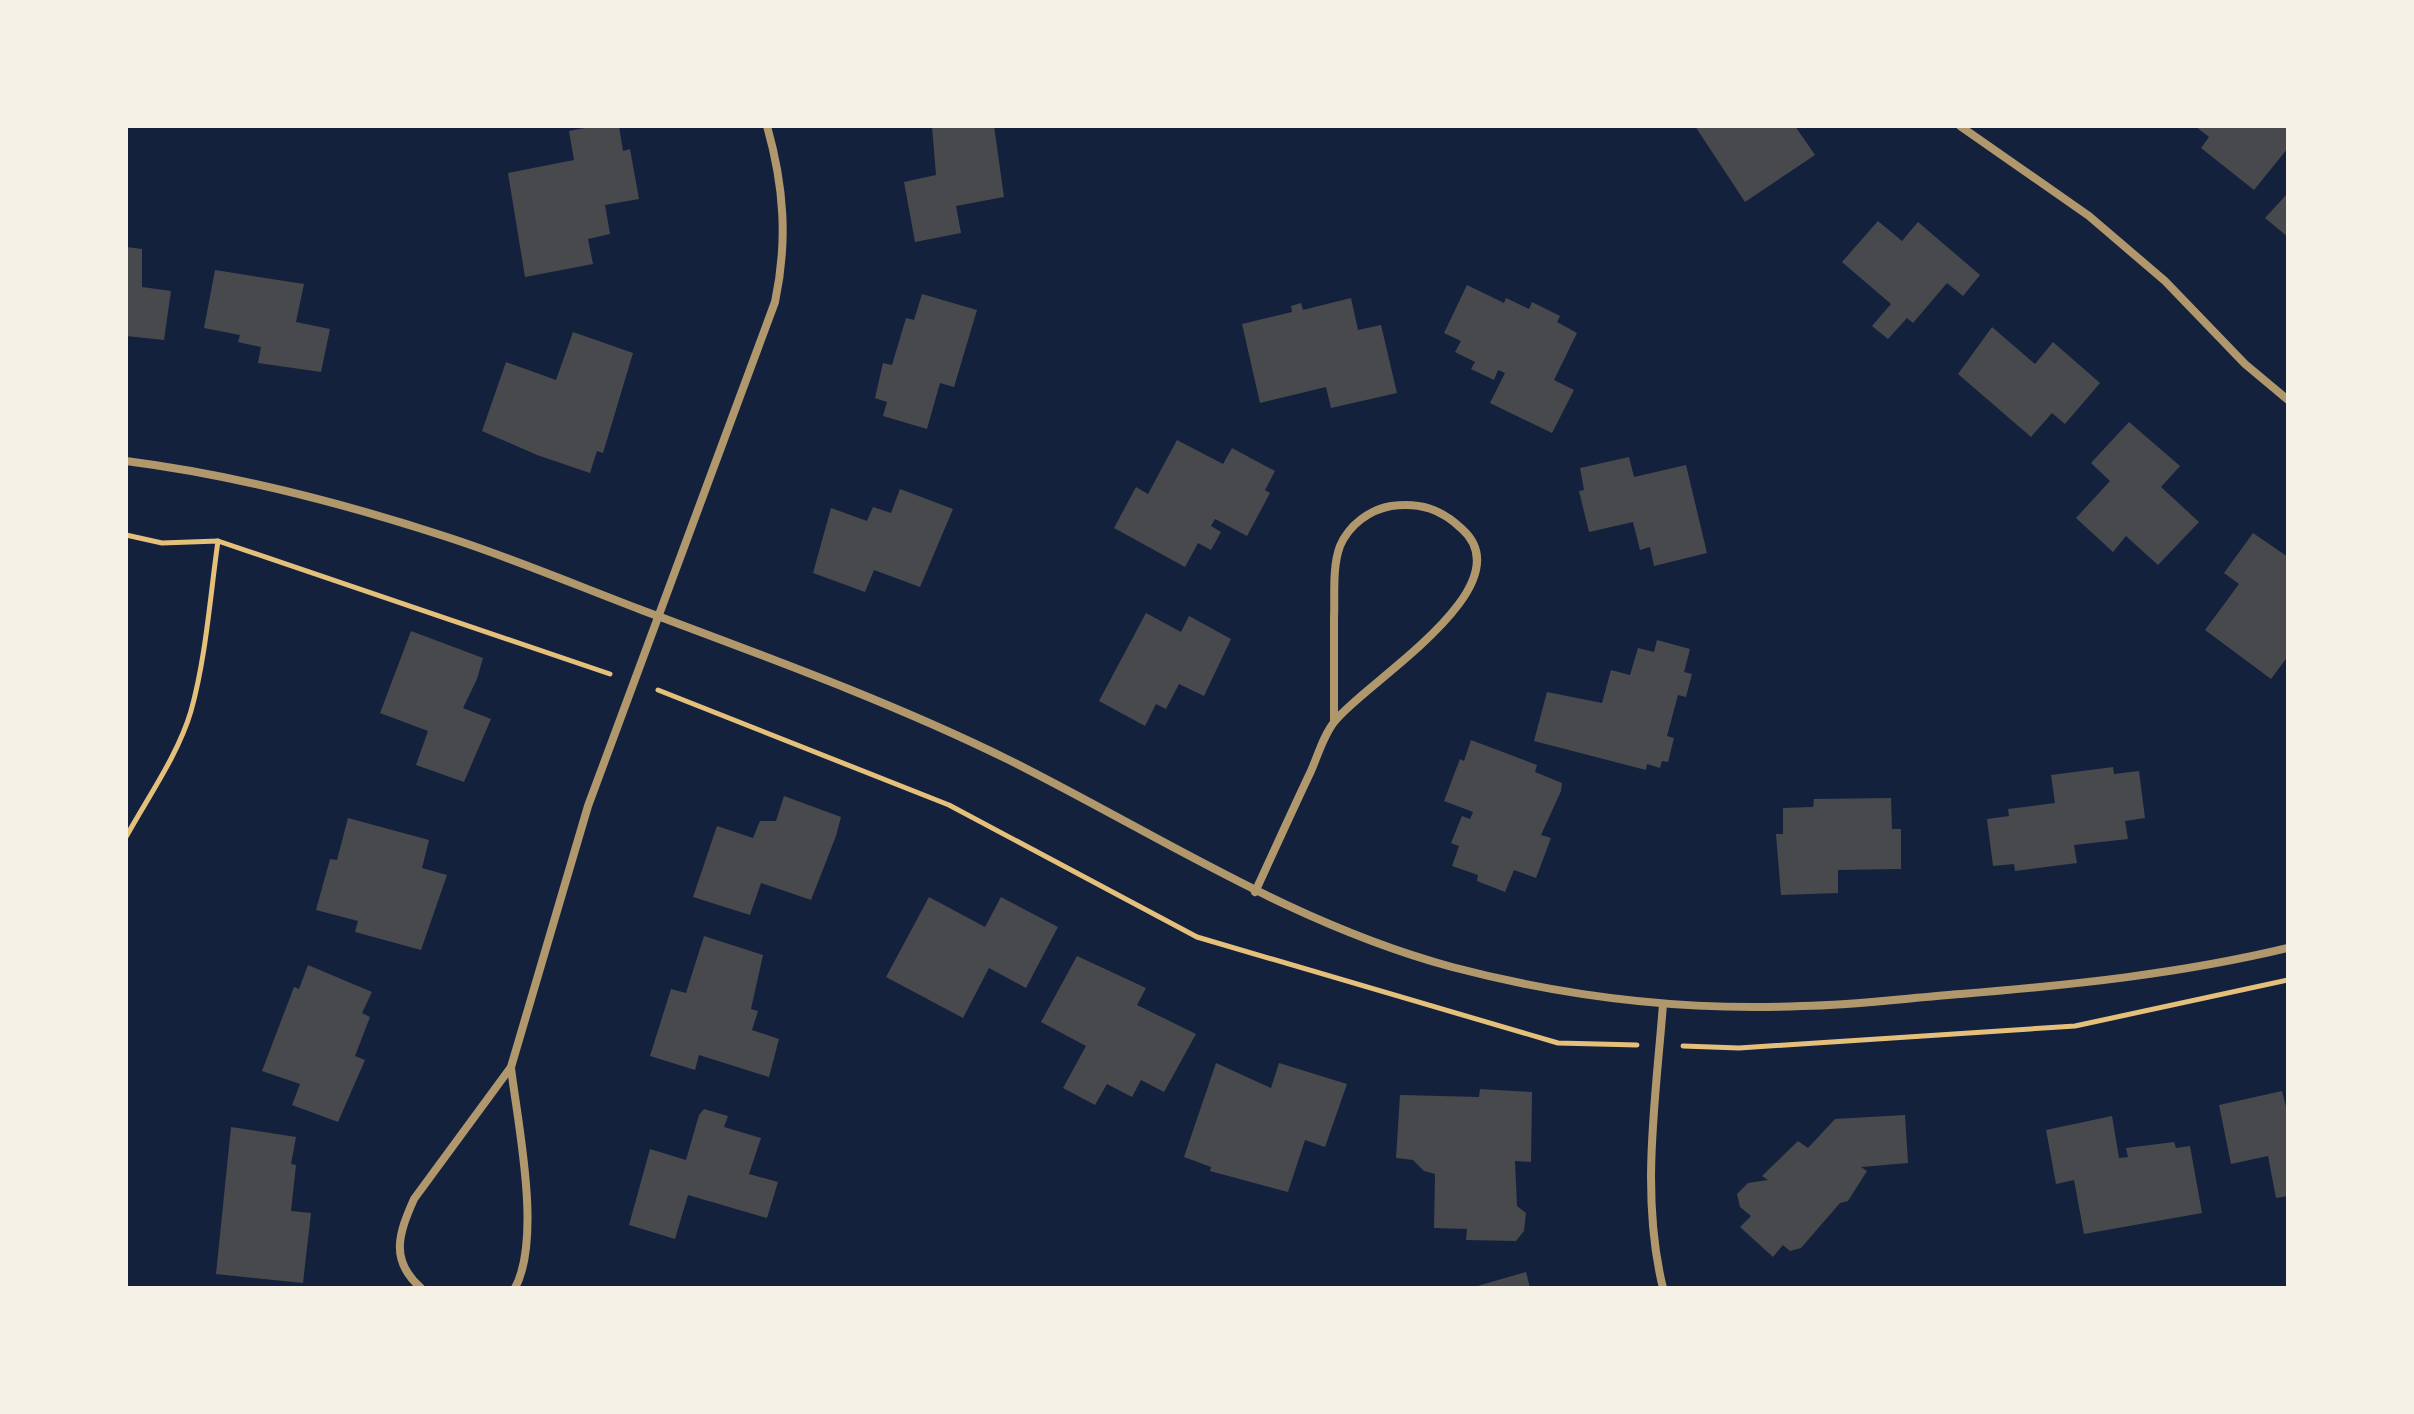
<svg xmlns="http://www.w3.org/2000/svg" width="2414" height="1414" font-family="'Source Sans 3',sans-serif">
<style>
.building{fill:#48494c}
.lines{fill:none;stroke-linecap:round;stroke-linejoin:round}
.path{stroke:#e5c07b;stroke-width:5}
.minor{stroke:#b1986c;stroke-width:8}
</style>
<rect width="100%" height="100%" fill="#14213d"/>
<g class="building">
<polygon points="595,126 619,126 623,151 630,149 639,199 605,205 610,234 588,239 593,264 525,277 508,173 574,160 569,131"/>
<polygon points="932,126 994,126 1004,197 956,206 961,233 915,242 904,182 936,175"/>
<polygon points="1695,126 1795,126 1815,155 1745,202"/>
<polygon points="2195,126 2288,126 2288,148 2254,190 2201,148 2209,137"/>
<polygon points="2288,193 2288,237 2265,218"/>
<polygon points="1878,221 1902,241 1918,222 1980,275 1963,296 1947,283 1913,323 1907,318 1888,339 1872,326 1891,304 1842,262"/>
<polygon points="126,247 142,249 142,287 171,291 164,340 126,336"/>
<polygon points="215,270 304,284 296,322 330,329 321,372 258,363 261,347 238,342 240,335 204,328"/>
<polygon points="1467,285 1504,303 1506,298 1529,309 1532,302 1560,316 1557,322 1577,333 1554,380 1574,390 1552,433 1490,403 1505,373 1498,370 1494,380 1471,369 1475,362 1455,352 1461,341 1444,333"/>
<polygon points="922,294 977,310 954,387 940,383 927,429 883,416 887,402 875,398 883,363 892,365 906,318 914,320"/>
<polygon points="1351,298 1358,330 1381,325 1397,393 1331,408 1326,387 1260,403 1242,324 1292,312 1291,306 1301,303 1303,310"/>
<polygon points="1992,327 2035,364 2053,342 2100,383 2065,424 2052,413 2031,437 1958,374"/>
<polygon points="573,332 633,353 603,453 597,451 590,473 537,455 482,431 506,362 556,380"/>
<polygon points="2129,422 2180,466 2161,487 2199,522 2158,565 2126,536 2113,552 2076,518 2110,481 2091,463"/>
<polygon points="1177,440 1223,464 1232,448 1275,471 1265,490 1270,493 1247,536 1215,519 1211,526 1221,532 1211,550 1198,543 1185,567 1114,528 1136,487 1148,494"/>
<polygon points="1629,457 1634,477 1686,465 1707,553 1654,566 1650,547 1640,550 1633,522 1589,532 1579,491 1584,490 1580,468"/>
<polygon points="900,489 953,509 920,587 874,570 865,592 813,573 831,508 867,521 873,507 891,513"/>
<polygon points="2253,533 2288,557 2288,656 2271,679 2205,630 2239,584 2224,573"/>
<polygon points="1146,613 1181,632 1189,616 1231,639 1204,696 1179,684 1166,709 1156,704 1145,726 1099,701"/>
<polygon points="411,631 483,658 477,679 463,708 491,719 464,782 416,765 428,731 380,713"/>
<polygon points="1657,640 1690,649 1684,672 1692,674 1686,697 1678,695 1667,736 1674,738 1668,762 1662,761 1660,768 1647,764 1646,770 1534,741 1547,692 1602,703 1611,670 1630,675 1638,648 1654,652"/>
<polygon points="1471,740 1537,765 1535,772 1562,783 1561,791 1541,835 1551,838 1536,878 1514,870 1505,892 1477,881 1478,875 1452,866 1459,846 1451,843 1462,816 1470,819 1473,812 1444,801 1460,759 1464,761"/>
<polygon points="2113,767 2114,774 2139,771 2145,818 2125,821 2128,839 2074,845 2077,863 2015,871 2014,864 1993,866 1987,819 2009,816 2008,809 2055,803 2051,775"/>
<polygon points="784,796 841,817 836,836 811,900 761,883 750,915 693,897 717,826 753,838 760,821 776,821"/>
<polygon points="1891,798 1892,829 1901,829 1901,869 1838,870 1838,893 1781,895 1776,834 1783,834 1783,808 1813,807 1814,799"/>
<polygon points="348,818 429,840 422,868 447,875 421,950 355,932 358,921 316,910 330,859 337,860"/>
<polygon points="929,897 985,927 1001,897 1058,927 1026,988 989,968 963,1018 886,977"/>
<polygon points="704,936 763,955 751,1009 758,1011 752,1030 779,1039 769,1077 699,1055 695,1070 650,1056 671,989 686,993"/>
<polygon points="1077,956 1146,988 1137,1005 1196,1034 1164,1092 1141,1080 1132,1097 1107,1084 1095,1105 1063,1088 1086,1046 1041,1022"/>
<polygon points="308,965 372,992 362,1013 370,1017 355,1056 365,1060 338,1122 292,1105 300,1084 262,1071 294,987 299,989"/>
<polygon points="1216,1063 1271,1088 1279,1063 1347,1084 1325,1147 1305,1140 1288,1192 1210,1171 1211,1167 1184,1157"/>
<polygon points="1480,1089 1532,1092 1531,1162 1515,1161 1517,1206 1526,1213 1524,1231 1516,1241 1466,1240 1467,1229 1434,1228 1435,1174 1424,1171 1413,1160 1396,1158 1400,1095 1479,1097"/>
<polygon points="2282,1091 2288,1115 2288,1196 2276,1198 2268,1156 2231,1164 2219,1105"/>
<polygon points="704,1109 728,1116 724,1127 761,1138 749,1174 778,1182 767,1218 688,1195 675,1239 629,1225 650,1149 686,1160 699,1115"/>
<polygon points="1905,1115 1908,1163 1861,1167 1867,1171 1848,1201 1840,1203 1801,1248 1790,1251 1783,1245 1773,1257 1740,1227 1751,1216 1740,1207 1737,1194 1748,1183 1768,1180 1762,1176 1798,1141 1808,1148 1835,1119"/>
<polygon points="2112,1116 2119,1158 2128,1157 2126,1148 2174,1142 2176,1148 2190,1146 2202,1213 2084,1234 2074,1180 2056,1184 2046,1130"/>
<polygon points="231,1127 296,1137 291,1164 296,1165 291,1211 311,1213 303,1283 216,1274"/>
<polygon points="1526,1272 1530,1288 1474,1288 1474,1287"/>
</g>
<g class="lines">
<g class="path">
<polyline points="126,535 162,543 218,541 610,674"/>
<polyline points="658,690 949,805 1197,937 1558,1043 1637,1045"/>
<path d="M126,837C148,797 178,755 191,711C206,657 210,597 218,541"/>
<polyline points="1683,1046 1739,1048 2075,1026 2288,980"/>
</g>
<g class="minor">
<polyline points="1960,126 2089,216 2165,281 2245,364 2288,400"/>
<path d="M126,461C235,475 343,503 447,537C512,558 576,585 639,609C764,656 889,701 1009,760C1155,833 1292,924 1452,967C1566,997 1684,1011 1802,1006C1855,1005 1908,998 1961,994C2071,985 2180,974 2288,948"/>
<path d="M1255,892C1274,851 1292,811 1311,771C1318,755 1324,734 1335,721C1363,684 1527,587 1462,529C1441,509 1420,502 1391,506C1369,510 1349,525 1340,546C1332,567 1335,596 1334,618C1334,653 1334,687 1334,721"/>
<path d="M511,1068C518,1125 542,1238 515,1288"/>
<path d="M421,1288C389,1260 399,1233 414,1199L511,1067L588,806L775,302C788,241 784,186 767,126"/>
<path d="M1663,1288C1640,1195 1656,1098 1663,1004"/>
</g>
</g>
<rect width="2414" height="1414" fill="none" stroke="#f6f1e7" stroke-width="256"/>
</svg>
